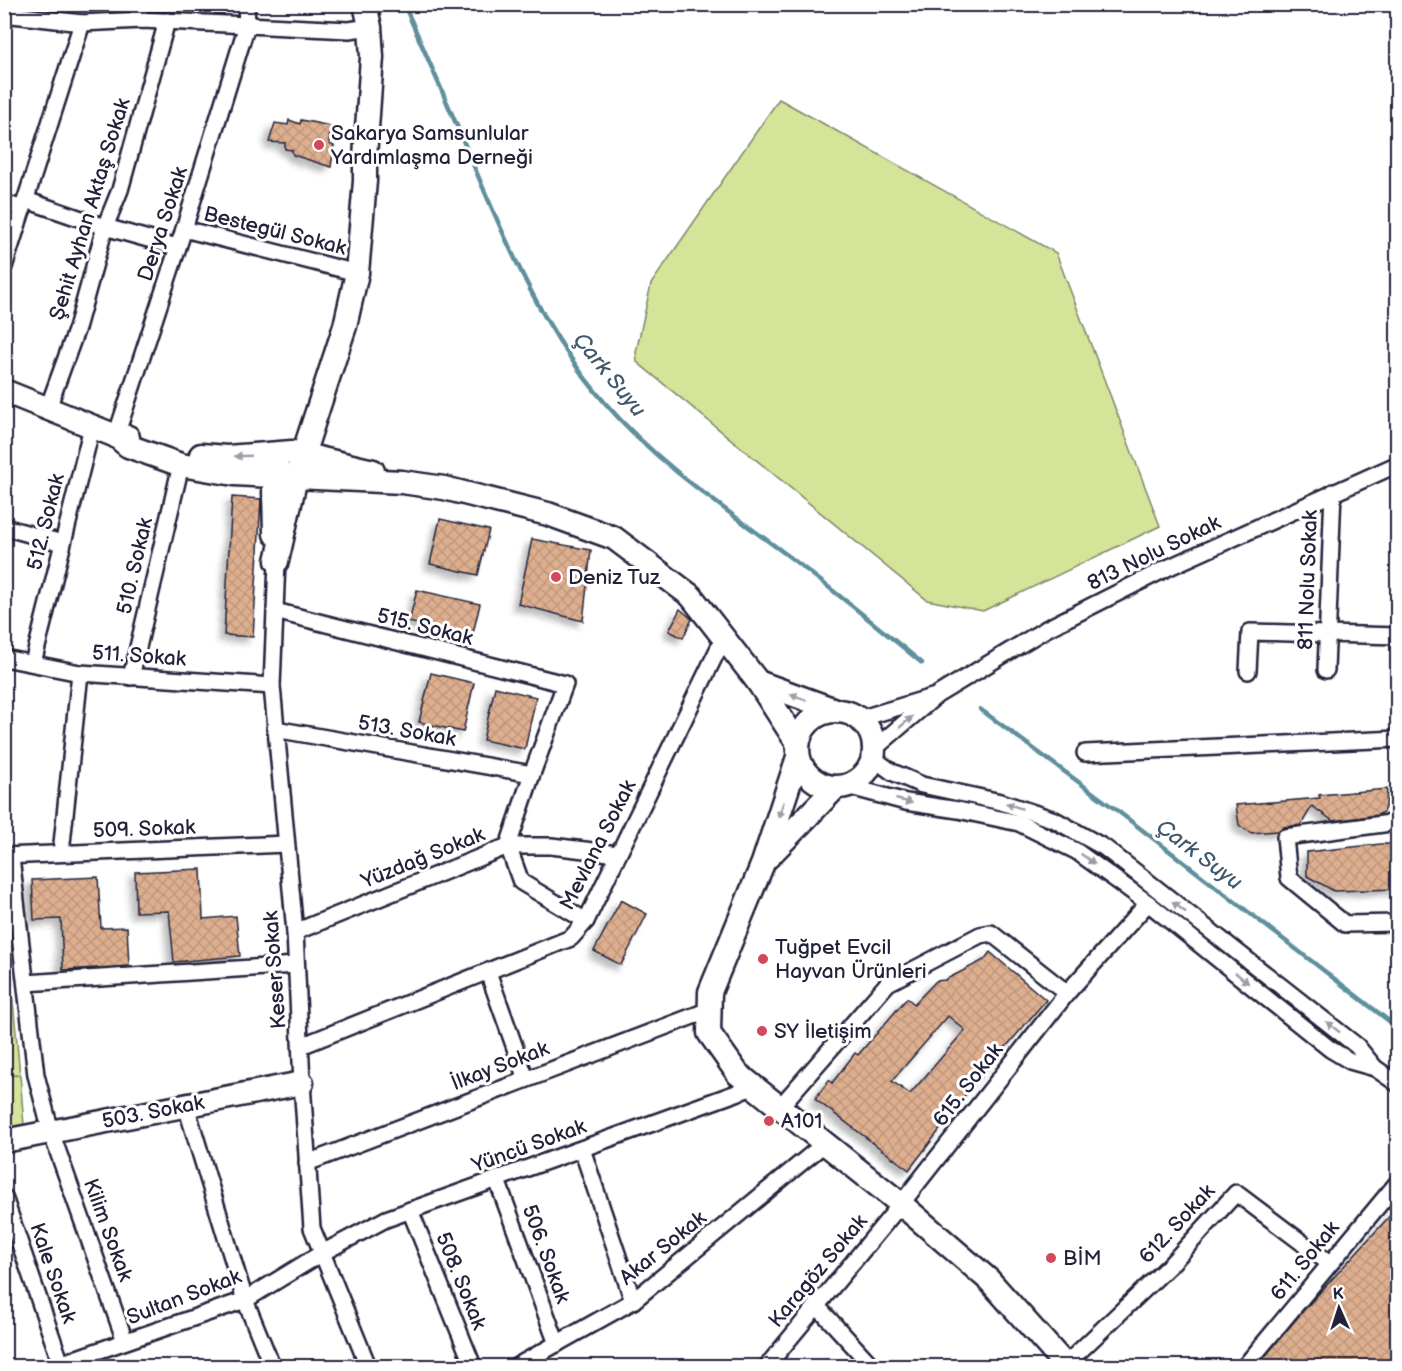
<svg xmlns="http://www.w3.org/2000/svg" width="1402" height="1371" font-family="'Balsamiq Sans',sans-serif">
<style>
.grass{fill:#d4e599;stroke:#7b846a;stroke-width:1.5}
.park{fill:url(#park-tufts);stroke:#7b846a;stroke-width:1.5}
.lines{fill:none;stroke-linecap:round;stroke-linejoin:round}
.stream{stroke:#5f8f9d;stroke-width:4.5}
.building{fill:url(#building-cross-hatch);stroke:#22223b;stroke-width:1.5;fill-rule:evenodd;filter:url(#shadow)}
.street-casing{stroke:#22223b;stroke-width:20}
.secondary-casing{stroke:#22223b;stroke-width:27}
.street{stroke:#fff;stroke-width:15}
.secondary{stroke:#fff;stroke-width:22}
.oneway{fill:#9c9ca7}
.poi-dot{fill:#d1495b;stroke:#fff;stroke-width:2}
.labels{text-anchor:middle;dominant-baseline:central;stroke-width:6;stroke-linejoin:round;paint-order:stroke}
.poi-label{font-size:21px;fill:#22223b;stroke:#fff;text-anchor:start}
.street-label{font-size:21px;fill:#22223b;stroke:#fff}
.water-label{font-size:22px;font-style:italic;fill:#40596c;stroke:#fff}
</style>
<defs>
<pattern id="park-tufts" width="24" height="20" patternUnits="userSpaceOnUse" patternTransform="scale(1.5)"><rect width="24" height="20" fill="#d4e599"/><path d="M3 7l-1-3M5 7V3M7 7l1-3M15 17l-1-3M17 17v-4M19 17l1-3" fill="none" stroke="#b6c485"/></pattern>
<pattern id="building-cross-hatch" width="8" height="8" patternUnits="userSpaceOnUse" patternTransform="scale(1.5)"><rect width="8" height="8" fill="#deaf8f"/><path d="M0 0l8 8M0 8l8-8" fill="none" stroke="#be967c"/></pattern>
<filter id="shadow"><feDropShadow dx="-5.5" dy="5.5" stdDeviation="3" flood-color="#0004"/></filter>
</defs>
<rect width="100%" height="100%" fill="#fff"/>
<filter id="ink" filterUnits="userSpaceOnUse"><feTurbulence type="fractalNoise" baseFrequency=".0167" numOctaves="2"/><feDisplacementMap in="SourceGraphic" scale="12" xChannelSelector="R" yChannelSelector="G"/><feConvolveMatrix kernelMatrix="1 2 1 2 8 2 1 2 1" color-interpolation-filters="sRGB"/></filter>
<g filter="url(#ink)">
<g class="grass">
<polygon points="779,99 1056,253 1160,526 983,611 927,600 637,362 636,352 651,284"/>
<polygon points="12,991 20,1075 5,1076 5,992"/>
</g>
<polygon class="park" points="20,1075 24,1125 5,1127 5,1076"/>
<g class="lines">
<g class="stream">
<path d="M404,4C425,53 447,101 467,150C505,239 542,331 606,404C657,463 721,506 783,552C831,588 876,625 922,663"/>
<polyline points="980,709 1119,812 1398,1028"/>
</g>
</g>
<g class="building">
<polygon points="289,120 300,124 301,120 331,126 329,144 334,146 331,167 293,155 292,150 285,149 285,143 269,142 275,123 288,125"/>
<polygon points="232,497 261,499 253,637 224,635"/>
<polygon points="440,519 489,530 478,575 430,564"/>
<polygon points="532,539 591,550 583,621 518,604"/>
<polygon points="417,590 480,604 472,637 409,622"/>
<polygon points="680,609 692,619 683,638 669,631"/>
<polygon points="431,673 474,683 463,732 419,722"/>
<polygon points="495,687 536,697 525,749 483,740"/>
<polygon points="1387,789 1386,805 1383,812 1378,815 1333,821 1312,806 1301,825 1284,827 1278,831 1251,833 1239,825 1236,805 1320,798 1319,795"/>
<polygon points="1381,844 1398,844 1398,889 1334,891 1307,876 1307,852"/>
<polygon points="201,869 203,919 236,916 240,956 174,962 169,911 136,912 135,872"/>
<polygon points="98,877 101,928 127,927 129,966 63,970 61,919 34,920 32,880"/>
<polygon points="621,900 647,914 621,965 594,951"/>
<path d="M990,952L1046,1000L943,1121L945,1123L909,1170L815,1099L829,1080L832,1083L855,1053L858,1055L907,998L914,1004L936,981L945,980L984,960ZM948,1016L965,1030L910,1094L892,1081Z"/>
<polygon points="1398,1207 1398,1366 1257,1366 1302,1312"/>
</g>
<g class="lines">
<defs>
<g id="street">
<polyline points="136,4 142,20"/>
<polyline points="4,14 82,23 142,20 349,30 370,27"/>
<polyline points="26,200 105,227 177,247"/>
<polyline points="4,203 23,209"/>
<polyline points="184,229 357,273"/>
<polyline points="4,267 82,23"/>
<polyline points="48,408 77,328 105,227 120,190 167,21"/>
<polyline points="116,436 184,229 247,25 246,4"/>
<polyline points="4,527 62,543"/>
<polyline points="277,561 272,686 295,932 302,1083 312,1228 368,1366"/>
<polyline points="275,611 565,684 532,774 508,846 295,932"/>
<polyline points="4,658 80,673 272,686"/>
<polyline points="33,663 92,427"/>
<polyline points="1326,670 1333,492"/>
<polyline points="1248,671 1250,632 1398,636"/>
<polyline points="131,677 181,465"/>
<polyline points="859,719 932,697"/>
<polyline points="275,729 532,774"/>
<polyline points="874,749 937,695 1046,629 1165,569 1398,464"/>
<polyline points="1085,753 1398,739"/>
<polyline points="873,758 892,772 922,785 1001,802 1055,820 1105,848 1357,1046 1375,1068 1398,1084"/>
<polyline points="847,786 906,802 958,810 1019,823 1076,851 1148,903 1330,1049 1350,1061 1375,1068"/>
<polyline points="1398,822 1285,837 1289,878 1345,924 1398,923"/>
<polyline points="61,853 80,673"/>
<polyline points="4,856 286,844"/>
<polyline points="11,857 36,1075 51,1132 125,1341"/>
<polyline points="586,921 521,882 508,846 551,846 618,854"/>
<polyline points="488,972 526,1079"/>
<polyline points="26,983 296,965"/>
<polyline points="301,1046 571,938 586,921 724,637"/>
<polyline points="186,1106 245,1300 272,1366"/>
<polyline points="779,1108 888,983 980,935 991,933 1067,993"/>
<polyline points="582,1149 633,1301"/>
<polyline points="307,1163 709,1010"/>
<polyline points="497,1180 557,1344"/>
<polyline points="4,1197 61,1364"/>
<polyline points="410,1210 473,1366"/>
<polyline points="816,1305 872,1366"/>
<polyline points="1065,1365 1171,1264 1236,1193 1329,1263"/>
<polyline points="54,1366 245,1300 322,1253 386,1219 753,1087"/>
<polyline points="517,1366 633,1301 824,1144"/>
<polyline points="767,1366 901,1204 1067,993 1148,903"/>
<polyline points="1245,1366 1398,1182"/>
</g>
<g id="secondary">
<polyline points="4,391 116,436 128,437"/>
<polyline points="116,436 128,446 181,465 234,474 402,482 444,488 548,514 614,538 691,596 758,682 798,744"/>
<polyline points="201,455 227,457 292,452 373,471"/>
<polyline points="275,534 274,489 277,462"/>
<polyline points="277,561 297,473 345,326 357,273 365,181 365,157 372,57 370,27 365,4"/>
<polyline points="758,682 838,711"/>
<circle cx="836" cy="749" r="38"/>
<polyline points="798,757 763,863 710,992 709,1033 738,1074 901,1204 989,1280 1066,1366"/>
<polyline points="768,857 835,788"/>
<polyline points="4,1141 302,1083"/>
</g>
</defs>
<use href="#street" class="street-casing"/>
<use href="#secondary" class="secondary-casing"/>
<use href="#street" class="street"/>
<use href="#secondary" class="secondary"/>
</g>
<defs><path id="oneway-solid" d="M-6-.8H1V-3.2L6.5 0L1 3.2V.8H-6Z" transform="scale(1.5)"/></defs>
<g class="oneway">
<use href="#oneway-solid" transform="translate(243 456) rotate(178)"/>
<use href="#oneway-solid" transform="translate(798 697) rotate(-159)"/>
<use href="#oneway-solid" transform="translate(906 722) rotate(-41)"/>
<use href="#oneway-solid" transform="translate(904 801) rotate(13)"/>
<use href="#oneway-solid" transform="translate(1014 806) rotate(-161)"/>
<use href="#oneway-solid" transform="translate(781 810) rotate(108)"/>
<use href="#oneway-solid" transform="translate(1088 859) rotate(36)"/>
<use href="#oneway-solid" transform="translate(1179 907) rotate(-142)"/>
<use href="#oneway-solid" transform="translate(1242 978) rotate(39)"/>
<use href="#oneway-solid" transform="translate(1333 1027) rotate(-142)"/>
</g>
</g>
<g class="poi-dot">
<circle cx="319" cy="145" r="6"/>
<circle cx="556" cy="577" r="6"/>
<circle cx="763" cy="959" r="6"/>
<circle cx="762" cy="1031" r="6"/>
<circle cx="769" cy="1121" r="6"/>
<circle cx="1051" cy="1258" r="6"/>
</g>
<g class="labels">
<g class="poi-label">
<text x="331" y="133">Sakarya Samsunlular<tspan x="331" dy="24">Yardımlaşma Derneği</tspan></text>
<text x="568" y="577">Deniz Tuz</text>
<text x="775" y="947">Tuğpet Evcil<tspan x="775" dy="24">Hayvan Ürünleri</tspan></text>
<text x="774" y="1031">SY İletişim</text>
<text x="781" y="1121">A101</text>
<text x="1063" y="1258">BİM</text>
</g>
<g class="street-label">
<text transform="translate(90 209) rotate(-73)">Şehit Ayhan Aktaş Sokak</text>
<text transform="translate(163 224) rotate(-72)">Derya Sokak</text>
<text transform="translate(275 231) rotate(14)">Bestegül Sokak</text>
<text transform="translate(46 522) rotate(-76)">512. Sokak</text>
<text transform="translate(1154 553) rotate(-26)">813 Nolu Sokak</text>
<text transform="translate(135 566) rotate(-77)">510. Sokak</text>
<text transform="translate(1308 580) rotate(-88)">811 Nolu Sokak</text>
<text transform="translate(425 627) rotate(14)">515. Sokak</text>
<text transform="translate(139 656) rotate(4)">511. Sokak</text>
<text transform="translate(407 731) rotate(10)">513. Sokak</text>
<text transform="translate(144 829) rotate(-2)">509. Sokak</text>
<text transform="translate(598 845) rotate(-63)">Mevlana Sokak</text>
<text transform="translate(423 858) rotate(-22)">Yüzdağ Sokak</text>
<text transform="translate(275 970) rotate(-94)">Keser Sokak</text>
<text transform="translate(500 1066) rotate(-21)">İlkay Sokak</text>
<text transform="translate(968 1085) rotate(-52)">615. Sokak</text>
<text transform="translate(153 1112) rotate(-11)">503. Sokak</text>
<text transform="translate(529 1146) rotate(-20)">Yüncü Sokak</text>
<text transform="translate(1177 1224) rotate(-47)">612. Sokak</text>
<text transform="translate(108 1230) rotate(70)">Kilim Sokak</text>
<text transform="translate(663 1248) rotate(-39)">Akar Sokak</text>
<text transform="translate(546 1254) rotate(70)">506. Sokak</text>
<text transform="translate(1305 1261) rotate(-51)">611. Sokak</text>
<text transform="translate(818 1271) rotate(-50)">Karagöz Sokak</text>
<text transform="translate(53 1273) rotate(71)">Kale Sokak</text>
<text transform="translate(461 1281) rotate(68)">508. Sokak</text>
<text transform="translate(184 1297) rotate(-21)">Sultan Sokak</text>
</g>
<g class="water-label">
<text transform="translate(609 375) rotate(51)">Çark Suyu</text>
<text transform="translate(1199 855) rotate(37)">Çark Suyu</text>
</g>
</g>
<rect width="1402" height="1371" fill="none" stroke="#fff" stroke-width="24"/>
<rect x="12" y="12" width="1378" height="1347" fill="none" stroke="#22223b" stroke-width="2" filter="url(#ink)"/>
<g transform="translate(1339 1308) rotate(357)" stroke="#ffffff" stroke-width="4.5" paint-order="stroke">
<path d="M0-4.5L10 22L0 15L-10 22Z" fill="#22223b"/>
<text y="-9" font-size="16" font-weight="bold" text-anchor="middle" fill="#22223b">K</text>
</g>
</svg>
